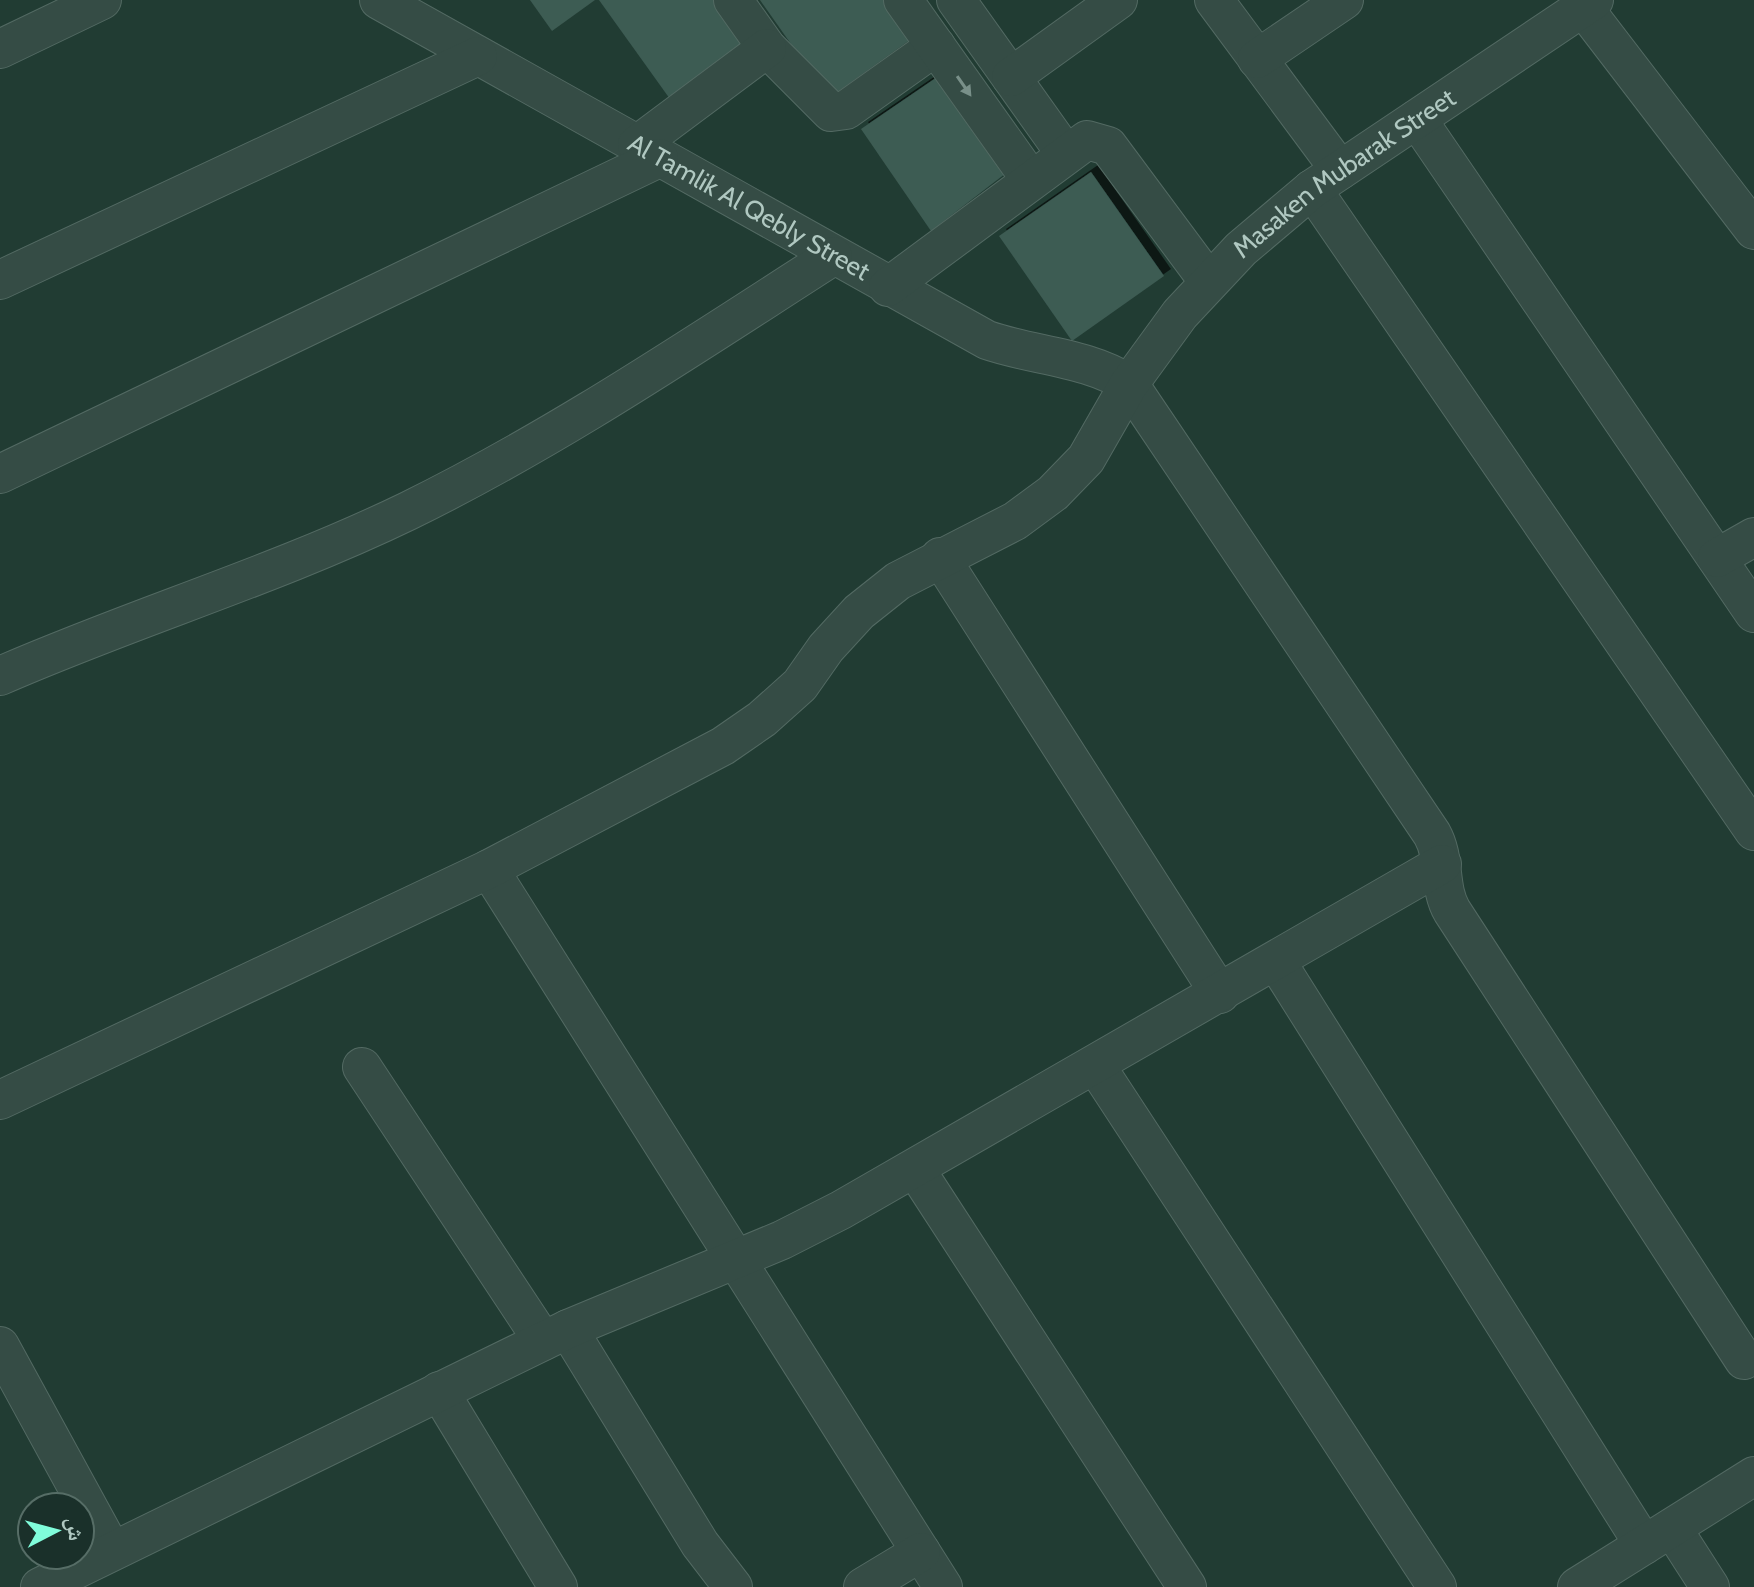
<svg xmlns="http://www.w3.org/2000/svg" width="1754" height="1587" font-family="Cabin,'Noto Naskh Arabic',sans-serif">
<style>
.building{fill:#3d5b53;filter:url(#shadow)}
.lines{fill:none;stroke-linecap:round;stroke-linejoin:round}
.minor-casing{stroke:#536a63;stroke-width:40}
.minor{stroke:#354c45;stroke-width:38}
.oneway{fill:#799089}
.labels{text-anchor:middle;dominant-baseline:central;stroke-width:6;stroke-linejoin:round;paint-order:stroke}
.street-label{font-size:26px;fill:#b0c8c1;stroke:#1a302a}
</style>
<defs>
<filter id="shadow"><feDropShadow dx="7" dy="-7" stdDeviation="0" flood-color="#0009"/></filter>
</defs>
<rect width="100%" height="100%" fill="#213c33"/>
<g class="building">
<polygon points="530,0 595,0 552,31"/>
<polygon points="599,0 718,0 753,50 675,106"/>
<polygon points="760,0 888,0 914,37 829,98"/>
<polygon points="943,73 1010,170 931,231 861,129"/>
<polygon points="1091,172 1164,276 1072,341 999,236"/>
</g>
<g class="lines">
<defs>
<g id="minor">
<path id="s1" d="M379,0L987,340C1033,356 1088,357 1129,384L1432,834C1446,859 1438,887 1452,911L1744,1360"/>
<polyline points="733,0 767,48 831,112 846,110 936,46"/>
<polyline points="903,0 1031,180"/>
<polyline points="956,0 1065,153"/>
<polyline points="1214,0 1340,170"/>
<polyline points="1583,7 1754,230"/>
<polyline points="0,49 102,0"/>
<polyline points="1257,59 1344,0"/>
<polyline points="1011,77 1118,0"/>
<polyline points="1417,119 1754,613"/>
<polyline points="637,145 767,48"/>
<polyline points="1312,189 1754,831"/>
<polyline points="0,280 478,56"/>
<polyline points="888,287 1087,140 1108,146 1209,282"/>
<polyline points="0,474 659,158"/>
<polyline points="940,557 1220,994"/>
<polyline points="1717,558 1754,537"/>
<path d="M0,676C135,617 276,575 408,511C557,438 694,345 833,256"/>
<polyline points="489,869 943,1587"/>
<polyline points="1276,961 1644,1545"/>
<polyline points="1096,1066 1437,1587"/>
<polyline points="362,1067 543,1341"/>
<path id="s2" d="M0,1100L489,869L723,746L762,719L800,685L826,648L859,612L898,581L1015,521L1053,493L1086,459L1129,384L1180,314L1241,249L1312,189L1594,0"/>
<polyline points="916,1170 1187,1587"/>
<polyline points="568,1329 700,1544 733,1587"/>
<polyline points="0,1346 112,1551"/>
<polyline points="439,1391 558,1587"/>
<polyline points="1672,1528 1710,1587"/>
<polyline points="40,1587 568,1329 782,1240 841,1210 1442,864"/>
<polyline points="863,1587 921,1552"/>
<polyline points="1577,1587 1754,1476"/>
</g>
</defs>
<use href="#minor" class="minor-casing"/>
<use href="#minor" class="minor"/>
</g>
<defs><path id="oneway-solid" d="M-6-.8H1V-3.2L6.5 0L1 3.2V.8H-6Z" transform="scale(2)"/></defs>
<use class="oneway" href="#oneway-solid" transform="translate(964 86) rotate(55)"/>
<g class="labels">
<g class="street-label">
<text stroke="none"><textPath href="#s2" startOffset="1664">Masaken Mubarak Street</textPath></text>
<text stroke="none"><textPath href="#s1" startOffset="424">Al Tamlik Al Qebly Street</textPath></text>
</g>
</g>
<g transform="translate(56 1531) rotate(84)"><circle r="38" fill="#1a302a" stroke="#566d66" stroke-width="2"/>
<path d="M0-6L14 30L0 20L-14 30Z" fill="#80fddb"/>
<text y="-12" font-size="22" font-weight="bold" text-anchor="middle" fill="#b0c8c1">ش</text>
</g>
</svg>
